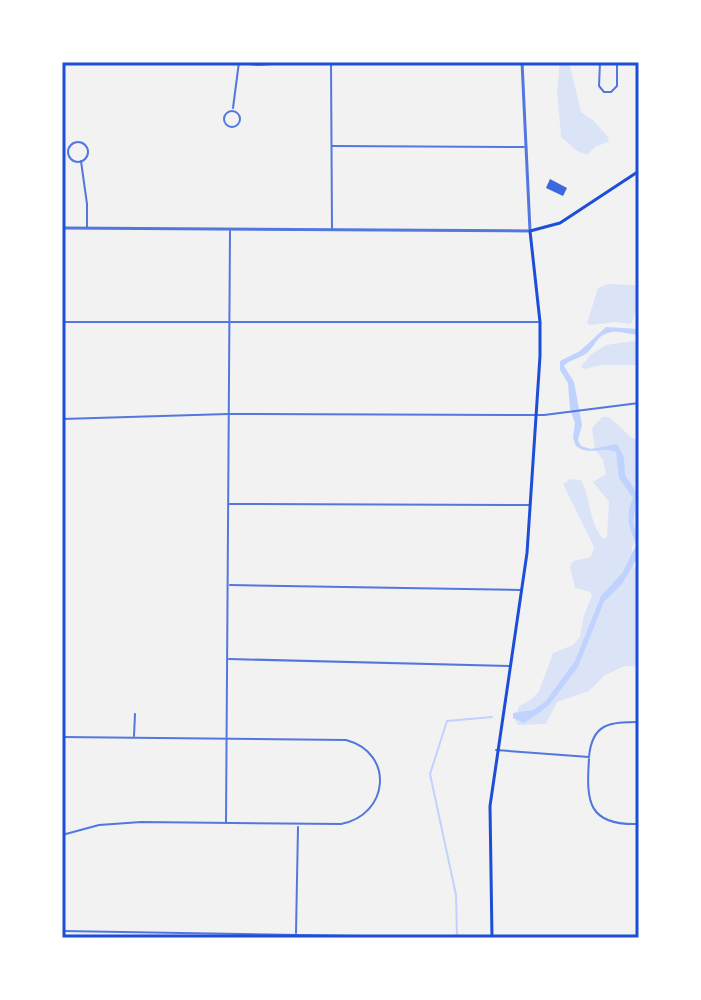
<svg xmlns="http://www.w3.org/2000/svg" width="701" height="1000" font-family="'IBM Plex Sans',sans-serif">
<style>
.green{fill:#dbe4f7}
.water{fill:#bfd3fe}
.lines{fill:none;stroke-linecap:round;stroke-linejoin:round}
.stream{stroke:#bfd3fe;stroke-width:2}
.building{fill:#3d67dc}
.minor{stroke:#5277de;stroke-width:2}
.tertiary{stroke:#5277de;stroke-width:3}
.secondary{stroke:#1d4ed8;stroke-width:3}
.neatline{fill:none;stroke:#1d4ed8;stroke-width:3}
</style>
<rect width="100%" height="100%" fill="#f2f2f2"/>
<g class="green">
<polygon points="560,62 569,62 581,112 594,121 609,138 608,142 595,147 587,155 577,151 561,137 557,91"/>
<path d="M608,284L636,285C640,296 638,315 630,324L616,322L590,325L587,323L598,288Z"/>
<polygon points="639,340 639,365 602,365 584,369 581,367 590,355 606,345"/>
<path d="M602,417H609L632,438L639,440V532L632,548L634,566L639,572V667L625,666L605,675L589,691L557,702L546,724L518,725L515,720L519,706L532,699L539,691L553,653L573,645L580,637L583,619L592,595L590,592L575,588L570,567L573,561L591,557L594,547L563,484L570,479L581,480C591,499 589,523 603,539L607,537L609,502L593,482L606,474L603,460L595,449L592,428Z"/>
</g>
<path class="water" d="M606,327L639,329V335C625,334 613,327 600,337C595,342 592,349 587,353C579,359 570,359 564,366L574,382L582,425L578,440L581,446L591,449L617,444L624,457L625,475L637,493L633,523L639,540V555L622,584L604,602L578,667L549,705L539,713L524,723L513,718V713L533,710L545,702L575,661L601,596L623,572L636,545C630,525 624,520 633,498L619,478L616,452C603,446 588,456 576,446L573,438L575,423L570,409L568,383L560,370V361L580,351Z"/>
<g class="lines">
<polyline class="stream" points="457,937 456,895 430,774 447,721 492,717"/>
</g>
<polygon class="building" points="550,179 567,188 563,196 546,188"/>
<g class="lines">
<g class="minor">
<polyline points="227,62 258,65 303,62"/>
<polyline points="331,62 332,230"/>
<polyline points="600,62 599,86 604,92 611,92 617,86 617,62"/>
<polyline points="233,108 239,62"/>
<circle cx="232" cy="119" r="8"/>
<circle cx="78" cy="152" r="10"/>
<polyline points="332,146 524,147"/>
<polyline points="81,161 87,204 87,228"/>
<polyline points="62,322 538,322"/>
<polyline points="62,419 228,414 544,415 639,403"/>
<polyline points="229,504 530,505"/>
<polyline points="230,585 520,590"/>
<polyline points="229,659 509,666"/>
<polyline points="134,736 135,714"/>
<path d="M62,737L346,740C395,753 389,815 341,824L141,822L99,825L62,835"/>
<path d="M496,750L589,757C592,723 610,722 639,722"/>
<path d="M589,759C586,802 588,826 639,824"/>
<polyline points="226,823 230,231"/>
<polyline points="62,931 481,938"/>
<polyline points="296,933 298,827"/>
</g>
<polyline class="tertiary" points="62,228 530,231 522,62"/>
<polyline class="secondary" points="492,938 490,806 527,553 540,356 540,322 530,231 560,223 639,171"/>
</g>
<rect width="701" height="1000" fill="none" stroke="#ffffff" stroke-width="128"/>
<rect x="64" y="64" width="573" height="872" class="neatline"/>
</svg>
